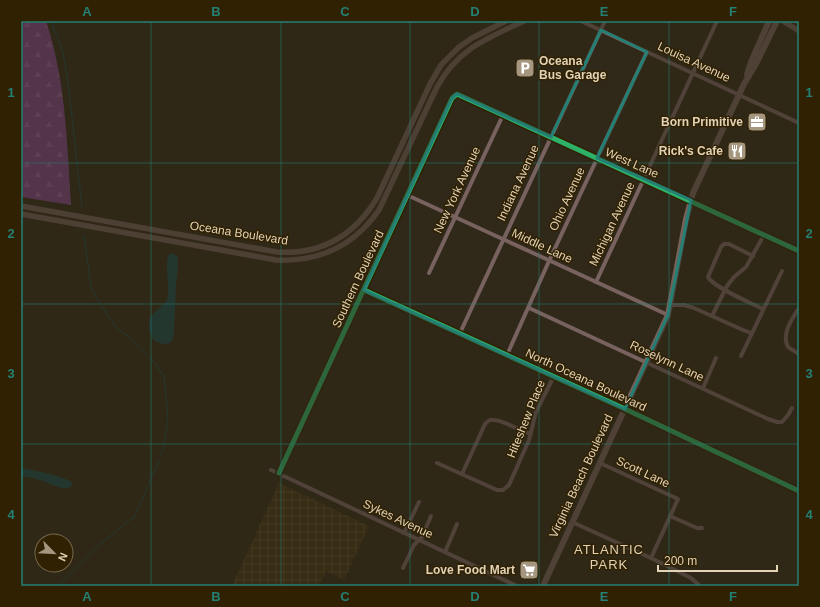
<svg xmlns="http://www.w3.org/2000/svg" width="820" height="607" font-family="Arial,sans-serif">
<style>
.industrial{fill:url(#industrial-grid)}
.forest{fill:url(#forest-firs)}
.water{fill:#164b4d}
.lines{fill:none;stroke-linecap:round;stroke-linejoin:round}
.stream{stroke:#164b4d;stroke-width:1}
.street{stroke:#78625f;stroke-width:4}
.secondary{stroke:#705b54;stroke-width:5.5}
.primary{stroke:#77615b;stroke-width:6}
.cycleway-casing{stroke:#302103;stroke-width:8}
.cycleway{stroke:#2db169;stroke-width:5}
.marked{fill:none;stroke:#247f75;stroke-width:3;stroke-linejoin:round}
.grid{fill:none;stroke:#247f75;stroke-width:1;stroke-opacity:0.55}
.labels{text-anchor:middle;dominant-baseline:central;stroke-width:3;stroke-linejoin:round;paint-order:stroke}
.poi-label{font-size:12px;font-weight:bold;fill:#e2d2b6;stroke:#302103;text-anchor:end}
.street-label{font-size:12px;fill:#e2d2b6;stroke:#302103}
.neighbourhood-label{font-size:13px;letter-spacing:1px;fill:#e2d2b6;stroke:#302103}
.neatline{fill:none;stroke:#247f75;stroke-width:1.5}
.grid-label{font-size:13px;text-anchor:middle;font-weight:bold;fill:#247f75}
</style>
<defs>
<pattern id="industrial-grid" width="8" height="8" patternUnits="userSpaceOnUse"><rect width="8" height="8" fill="#413211"/><path d="M0 4h8M4 0v8" fill="none" stroke="#5c4f31"/></pattern>
<pattern id="forest-firs" width="22" height="20" patternUnits="userSpaceOnUse"><rect width="22" height="20" fill="#814389"/><path d="M5 1l3.5 6h-7zM16 11l3.5 6h-7z" fill="#935d97"/></pattern>
</defs>
<rect width="100%" height="100%" fill="#302818"/>
<polygon class="industrial" points="279,483 369,526 344,580 326,571 319,586 232,586"/>
<path class="forest" d="M21,21H46C66,81 67,143 71,205L21,197Z"/>
<g class="water">
<path d="M170,253L176,255L178,258V268L176,283L174,331L173,339L171,342L167,344C163,344 159,343 155,341C150,337 147,323 151,317C156,308 166,307 168,296C169,284 164,259 170,253Z"/>
<path d="M21,468C32,470 66,476 72,483L71,487C59,490 57,486 46,482C38,479 29,477 21,476Z"/>
</g>
<g class="lines">
<g class="stream">
<polyline points="51,21 63,53 68,81 82,207"/>
<polyline points="84,235 91,287 98,301 116,327 134,341 151,358 164,376 168,418 164,447 161,454"/>
<polyline points="58,586 100,544 135,516 159,460"/>
</g>
<g class="street">
<polyline points="581,21 799,123"/>
<polyline points="407,195 668,315"/>
<path d="M753,256L729,244H724L721,247L708,277C713,287 751,303 763,309"/>
<polyline points="429,273 503,115"/>
<polyline points="596,282 717,21"/>
<polyline points="364,290 625,409 799,491"/>
<polyline points="670,305 684,305 694,308 743,330 751,333"/>
<polyline points="529,308 768,419 777,422 782,422 788,415 792,408"/>
<path d="M799,308C792,319 781,334 788,347L799,354"/>
<polyline points="712,316 727,286 734,277 746,267 764,235"/>
<polyline points="460,333 605,21"/>
<polyline points="507,355 549,261 647,52"/>
<polyline points="741,356 782,271"/>
<polyline points="703,388 716,358"/>
<polyline points="437,463 497,490 503,490 509,485 529,440 536,412 554,376"/>
<polyline points="600,463 678,499 651,558"/>
<polyline points="271,470 517,586"/>
<polyline points="279,473 452,98 457,94 799,251"/>
<path d="M462,474L485,424C488,421 490,419 494,420C503,420 520,431 531,434"/>
<polyline points="670,516 697,528 702,528"/>
<polyline points="572,522 651,558 691,578 700,586"/>
<polyline points="404,533 419,502"/>
<polyline points="445,552 457,524"/>
<polyline points="403,568 414,545 422,537 431,516"/>
</g>
<g class="secondary">
<polyline points="783,21 799,31"/>
<polyline points="797,21 799,22"/>
<path d="M21,206L277,252C322,255 354,236 377,198L430,84L441,65L459,47L472,38L506,21"/>
<path d="M21,214L276,260C320,262 354,246 379,210L437,87C458,49 486,39 524,21"/>
</g>
<g class="primary">
<polyline points="747,75 751,62 769,21"/>
<polyline points="543,586 668,315 686,219 693,193 744,84 756,64 777,21"/>
</g>
<defs>
<g id="cycleway">
<polyline points="364,290 625,409 799,491"/>
<polyline points="279,473 452,98 457,94 799,251"/>
</g>
</defs>
<use href="#cycleway" class="cycleway-casing"/>
<use href="#cycleway" class="cycleway"/>
</g>
<path d="M0 0H820V607H0ZM601,30L647,52L597,158L691,200L668,315L625,409L364,290L452,98L457,94L551,137Z" fill="#302818" fill-opacity=".55" fill-rule="evenodd"/>
<path class="marked" d="M601,30L647,52L597,158L691,200L668,315L625,409L364,290L452,98L457,94L551,137Z"/>
<path class="grid" d="M151,21V586M281,21V586M410,21V586M539,21V586M669,21V586M21,163H799M21,304H799M21,444H799"/>
<defs>
<symbol id="parking-square" viewBox="-11 -11 22 22"><rect x="-9" y="-9" width="18" height="18" rx="4" fill="#a4967f" stroke="#302103"/><path d="M-3.5-5.5H1a3.5 3.5 0 0 1 0 7H-1V5.5H-3.5ZM-1-3.4V-.6H.8a1.4 1.4 0 0 0 0-2.8Z" fill="#fff"/></symbol>
<symbol id="office-square" viewBox="-11 -11 22 22"><rect x="-9" y="-9" width="18" height="18" rx="4" fill="#a4967f" stroke="#302103"/><path d="M-6-3h4V-5.5h4V-3h4V5H-6ZM-1-4.5V-3h2v-1.5ZM-6 0V1H6V0Z" fill="#fff"/></symbol>
<symbol id="restaurant-square" viewBox="-11 -11 22 22"><rect x="-9" y="-9" width="18" height="18" rx="4" fill="#a4967f" stroke="#302103"/><path d="M-5-6h1v4h1v-4h1v4h1v-4h1v5L-1.5 .5V6h-2V.5L-5-1ZM5-6V6H3V1.5H1.5Q1.5-4 5-6Z" fill="#fff"/></symbol>
<symbol id="supermarket-square" viewBox="-11 -11 22 22"><rect x="-9" y="-9" width="18" height="18" rx="4" fill="#a4967f" stroke="#302103"/><path d="M-6-5.5h2.5l.6 2H6L4.5 2H-2.5L-4.4-4H-6ZM-1.5 3.2a1.3 1.3 0 1 0 .1 0ZM3 3.2a1.3 1.3 0 1 0 .1 0Z" fill="#fff"/></symbol>
</defs>
<g fill-rule="evenodd">
<use href="#parking-square" x="514" y="57" width="22" height="22"/>
<use href="#office-square" x="746" y="111" width="22" height="22"/>
<use href="#restaurant-square" x="726" y="140" width="22" height="22"/>
<use href="#supermarket-square" x="518" y="559" width="22" height="22"/>
</g>
<g class="labels">
<g class="poi-label">
<text x="539" y="61" text-anchor="start">Oceana<tspan x="539" dy="14">Bus Garage</tspan></text>
<text x="743" y="122">Born Primitive</text>
<text x="723" y="151">Rick's Cafe</text>
<text x="515" y="570">Love Food Mart</text>
</g>
<g class="street-label">
<text transform="translate(694 62) rotate(25)">Louisa Avenue</text>
<text transform="translate(632 163) rotate(24)">West Lane</text>
<text transform="translate(518 183) rotate(-65)">Indiana Avenue</text>
<text transform="translate(457 190) rotate(-65)">New York Avenue</text>
<text transform="translate(567 199) rotate(-65)">Ohio Avenue</text>
<text transform="translate(612 224) rotate(-65)">Michigan Avenue</text>
<text transform="translate(239 233) rotate(9)">Oceana Boulevard</text>
<text transform="translate(542 246) rotate(25)">Middle Lane</text>
<text transform="translate(358 279) rotate(-65)">Southern Boulevard</text>
<text transform="translate(667 361) rotate(25)">Roselynn Lane</text>
<text transform="translate(586 380) rotate(25)">North Oceana Boulevard</text>
<text transform="translate(526 419) rotate(-68)">Hiteshew Place</text>
<text transform="translate(643 472) rotate(25)">Scott Lane</text>
<text transform="translate(581 476) rotate(-65)">Virginia Beach Boulevard</text>
<text transform="translate(398 519) rotate(25)">Sykes Avenue</text>
</g>
<g class="neighbourhood-label">
<text x="609" y="549">ATLANTIC<tspan x="609" dy="15">PARK</tspan></text>
</g>
</g>
<rect width="820" height="607" fill="none" stroke="#302103" stroke-width="44"/>
<g transform="translate(54 553) rotate(114)"><circle r="19" fill="#302103" stroke="#77684b"/>
<path d="M0-3L7 15L0 10L-7 15Z" fill="#a4967f"/>
<text y="-6" font-size="11" font-weight="bold" text-anchor="middle" fill="#e2d2b6">N</text>
</g>
<path d="M658 565v6h119v-6" fill="none" stroke="#e2d2b6" stroke-width="2"/>
<text x="664" y="565" font-size="12" fill="#e2d2b6" stroke="#302103" stroke-width="3" paint-order="stroke">200 m</text>
<rect x="22" y="22" width="776" height="563" class="neatline"/>
<g class="grid-label">
<text x="87" y="16">A</text>
<text x="216" y="16">B</text>
<text x="345" y="16">C</text>
<text x="475" y="16">D</text>
<text x="604" y="16">E</text>
<text x="733" y="16">F</text>
<text x="11" y="97">1</text>
<text x="809" y="97">1</text>
<text x="11" y="238">2</text>
<text x="809" y="238">2</text>
<text x="11" y="378">3</text>
<text x="809" y="378">3</text>
<text x="11" y="519">4</text>
<text x="809" y="519">4</text>
<text x="87" y="601">A</text>
<text x="216" y="601">B</text>
<text x="345" y="601">C</text>
<text x="475" y="601">D</text>
<text x="604" y="601">E</text>
<text x="733" y="601">F</text>
</g>
</svg>
